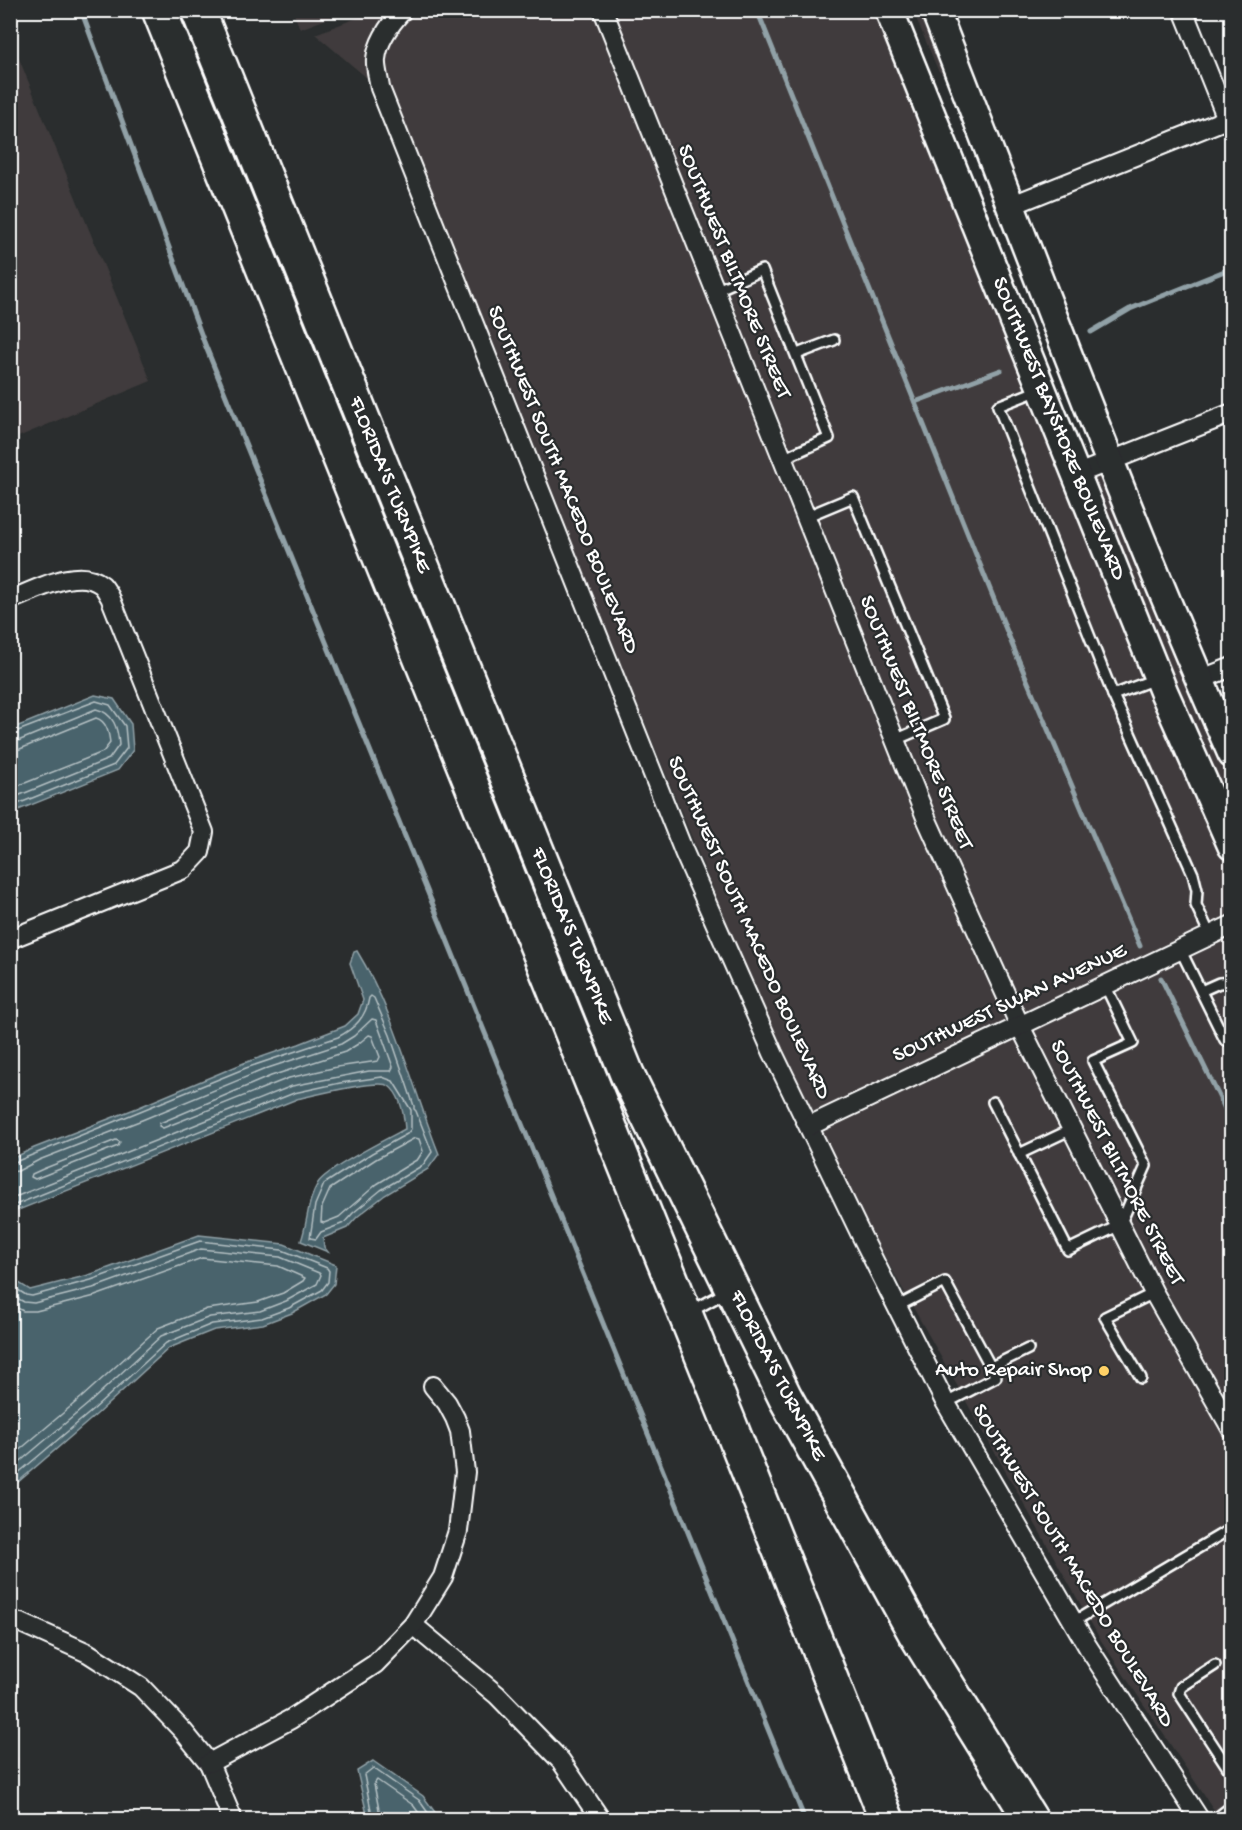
<svg xmlns="http://www.w3.org/2000/svg" width="1242" height="1830" font-family="'Gochi Hand',sans-serif">
<style>
.built{fill:#3f3b3c}
.water{fill:#48636c;stroke:#91a1a7;stroke-width:1.5}
.lines{fill:none;stroke-linecap:round;stroke-linejoin:round}
.shore{stroke:#b6c1c4;stroke-width:1.5}
.stream{stroke:#91a1a7;stroke-width:5}
.lane-casing{stroke:#fff;stroke-width:14}
.street-casing{stroke:#fff;stroke-width:22}
.secondary-casing{stroke:#fff;stroke-width:32}
.highway-casing{stroke:#fff;stroke-width:38}
.lane{stroke:#2a2d2e;stroke-width:9}
.street{stroke:#2a2d2e;stroke-width:18}
.secondary{stroke:#2a2d2e;stroke-width:27}
.highway{stroke:#2a2d2e;stroke-width:33}
.poi-dot{fill:#ffd166;stroke:#2a2d2e;stroke-width:2}
.labels{text-anchor:middle;dominant-baseline:central;stroke-width:4.5;stroke-linejoin:round;paint-order:stroke}
.street-label{font-size:22px;fill:#fff;stroke:#2a2d2e}
.poi-label{font-size:22px;fill:#fff;stroke:#2a2d2e;text-anchor:end}
</style>
<rect width="100%" height="100%" fill="#2a2d2e"/>
<filter id="ink" filterUnits="userSpaceOnUse"><feTurbulence type="fractalNoise" baseFrequency=".0167" numOctaves="2"/><feDisplacementMap in="SourceGraphic" scale="12" xChannelSelector="R" yChannelSelector="G"/><feConvolveMatrix kernelMatrix="1 2 1 2 8 2 1 2 1" color-interpolation-filters="sRGB"/></filter>
<g filter="url(#ink)">
<g class="built">
<polygon points="293,11 348,11 300,29"/>
<polygon points="375,11 593,11 919,823 1008,1021 813,1114 763,1011 387,95 315,34"/>
<polygon points="612,11 880,11 1195,786 1231,867 1231,914 1023,1013 935,816"/>
<polygon points="913,11 924,11 950,77 944,76 938,70"/>
<polygon points="11,39 151,381 11,440 10,440"/>
<polygon points="1106,473 1183,666 1231,778 1231,825 1087,481"/>
<polygon points="1231,936 1231,1412 1162,1288 1032,1031"/>
<polygon points="1016,1038 1147,1297 1231,1447 1231,1819 1220,1819 1100,1639 866,1224 821,1131"/>
<polygon points="11,1754 19,1758 11,1810"/>
</g>
<g class="water">
<polygon points="95,695 114,699 131,724 133,750 118,770 11,813 11,729"/>
<path d="M357,951C395,1013 412,1086 439,1154L428,1169L385,1195L357,1217L347,1228L323,1238L324,1247L328,1252L301,1241C308,1222 307,1201 318,1183C326,1169 388,1138 405,1129C404,1115 401,1095 389,1086C380,1078 311,1096 297,1099L11,1213V1159L34,1148L137,1108L244,1063L299,1044L345,1026L358,1014L363,1000L350,963L354,952Z"/>
<polygon points="199,1235 284,1244 336,1265 334,1284 326,1294 292,1313 263,1324 214,1330 169,1348 97,1414 11,1488 11,1278 30,1290 89,1275"/>
<polygon points="373,1761 423,1796 440,1819 368,1819 357,1771"/>
</g>
<g class="lines">
<g class="shore">
<polyline points="10,734 96,701 110,705 125,726 127,748 114,765 10,807"/>
<path d="M10,742L18,741L96,709C114,713 118,729 119,745L109,759L10,799"/>
<path d="M10,751L20,749L96,718C107,721 109,734 110,743L103,752L10,789"/>
<polygon points="369,1035 372,1036 380,1057 378,1061 337,1067 289,1078 163,1128 159,1126 160,1123 271,1076 345,1052 358,1044"/>
<polygon points="415,1138 419,1139 423,1151 418,1159 377,1184 339,1217 324,1223 321,1222 322,1207 330,1189 376,1159"/>
<polygon points="116,1140 120,1142 118,1146 35,1179 31,1177 32,1174 43,1169"/>
<path d="M10,1164L246,1068L338,1037C355,1028 366,1017 369,998L371,996L374,998L390,1035L414,1106V1109L416,1111L432,1152L423,1165L381,1190L353,1213L344,1223L321,1232L316,1239L310,1238L315,1205L324,1184L372,1153L407,1134L411,1129V1110L393,1081L382,1077L340,1083L294,1093L10,1207"/>
<polyline points="10,1172 18,1171 39,1160 142,1120 268,1068 341,1044 354,1036 372,1019 376,1020 393,1067 391,1071 369,1071 292,1086 10,1199"/>
<polyline points="10,1285 26,1295 32,1296 91,1280 200,1241 282,1250 327,1268 329,1271 328,1282 322,1290 289,1308 262,1318 212,1324 166,1343 93,1410 10,1480"/>
<polyline points="10,1294 24,1302 34,1303 93,1288 201,1249 280,1257 319,1273 321,1275 317,1284 286,1301 260,1311 210,1317 161,1336 88,1404 10,1470"/>
<polyline points="10,1304 23,1311 36,1311 95,1296 202,1258 278,1266 305,1278 303,1281 283,1293 258,1302 207,1309 158,1328 82,1397 10,1458"/>
<polyline points="373,1820 364,1775 373,1768 419,1800 433,1820"/>
<polyline points="381,1820 374,1784 377,1780 413,1805 424,1820"/>
</g>
<g class="stream">
<polyline points="81,10 204,342 805,1820"/>
<polyline points="757,10 1016,654 1140,946"/>
<polyline points="1091,332 1130,309 1232,268"/>
<polyline points="915,402 1001,370"/>
<polyline points="1161,978 1232,1123"/>
</g>
<defs>
<g id="lane">
<polyline points="715,291 762,270 829,438 782,459"/>
<polyline points="797,354 834,340"/>
<polyline points="1039,390 998,406 1113,695 1155,679"/>
<polyline points="805,517 853,497 944,719 895,740"/>
<polyline points="1113,695 1193,874 1197,890 1196,905 1210,935"/>
<polyline points="1180,949 1225,1040 1232,1037"/>
<polyline points="1201,991 1219,983 1232,982"/>
<polyline points="993,1102 1068,1250 1120,1225 1146,1166 1093,1061 1133,1043 1105,985"/>
<polyline points="1019,1154 1072,1129"/>
<polyline points="896,1307 945,1282 996,1377 946,1403"/>
<polyline points="690,1312 728,1291"/>
<polyline points="991,1367 1028,1349"/>
<polyline points="1141,1378 1105,1317 1154,1293"/>
<polyline points="1073,1622 1232,1528"/>
<polyline points="1215,1665 1181,1687 1179,1693 1232,1774"/>
<polyline points="1214,1820 1232,1806"/>
</g>
<g id="street">
<path d="M403,10C390,24 378,40 376,59C375,68 379,79 380,88L684,852L773,1053L862,1237L944,1400L1088,1647L1200,1820"/>
<polyline points="603,10 927,820 1020,1026 1154,1293 1232,1430"/>
<polyline points="1183,10 1227,119"/>
<polyline points="1010,206 1232,117"/>
<polyline points="1075,475 1232,413"/>
<path d="M10,600C34,591 79,565 102,585C105,588 108,594 110,597L204,832L200,852L184,869L10,939"/>
<polyline points="1199,680 1232,667"/>
<polyline points="809,1126 1232,925"/>
<polyline points="10,1621 21,1623 88,1653 141,1687 183,1731 209,1763 233,1820"/>
<polyline points="413,1625 497,1695 561,1761 601,1820"/>
<polyline points="209,1763 291,1719 375,1664 413,1625 443,1577 458,1531 465,1472 460,1431 455,1418 447,1403 433,1386"/>
</g>
<g id="secondary">
<polyline points="889,10 1163,690 1232,846"/>
<path d="M935,10C1032,259 1124,510 1232,754"/>
</g>
<g id="highway">
<polyline points="159,10 728,1420 887,1820"/>
<polyline points="198,10 627,1074 785,1397 915,1633 1031,1820"/>
</g>
</defs>
<use href="#lane" class="lane-casing"/>
<use href="#street" class="street-casing"/>
<use href="#secondary" class="secondary-casing"/>
<use href="#highway" class="highway-casing"/>
<use href="#lane" class="lane"/>
<use href="#street" class="street"/>
<use href="#secondary" class="secondary"/>
<use href="#highway" class="highway"/>
</g>
</g>
<circle class="poi-dot" cx="1104" cy="1371" r="6"/>
<g class="labels">
<g class="street-label">
<text transform="translate(733 272) rotate(68)">SOUTHWEST BILTMORE STREET</text>
<text transform="translate(1058 429) rotate(68)">SOUTHWEST BAYSHORE BOULEVARD</text>
<text transform="translate(562 480) rotate(68)">SOUTHWEST SOUTH MACEDO BOULEVARD</text>
<text transform="translate(389 485) rotate(68)">FLORIDA'S TURNPIKE</text>
<text transform="translate(915 723) rotate(68)">SOUTHWEST BILTMORE STREET</text>
<text transform="translate(748 928) rotate(66)">SOUTHWEST SOUTH MACEDO BOULEVARD</text>
<text transform="translate(571 936) rotate(68)">FLORIDA'S TURNPIKE</text>
<text transform="translate(1010 1004) rotate(-25)">SOUTHWEST SWAN AVENUE</text>
<text transform="translate(1116 1163) rotate(63)">SOUTHWEST BILTMORE STREET</text>
<text transform="translate(777 1376) rotate(63)">FLORIDA'S TURNPIKE</text>
<text transform="translate(1072 1566) rotate(59)">SOUTHWEST SOUTH MACEDO BOULEVARD</text>
</g>
<g class="poi-label">
<text x="1092" y="1371">Auto Repair Shop</text>
</g>
</g>
<rect width="1242" height="1830" fill="none" stroke="#2a2d2e" stroke-width="36"/>
<rect x="18" y="18" width="1206" height="1794" fill="none" stroke="#fff" stroke-width="2" filter="url(#ink)"/>
</svg>
